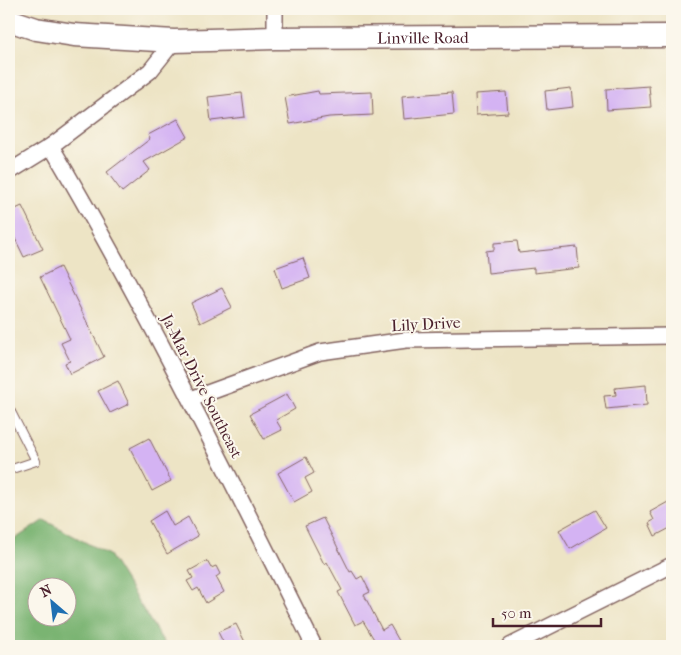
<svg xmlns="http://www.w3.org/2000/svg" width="681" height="655" font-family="'IM FELL French Canon',serif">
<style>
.forest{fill:#7ab472;stroke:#626a4e;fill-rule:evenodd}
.building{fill:#d4b3f3}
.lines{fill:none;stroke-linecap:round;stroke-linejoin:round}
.service-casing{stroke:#836461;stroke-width:10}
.minor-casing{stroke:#836461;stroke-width:18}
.secondary-casing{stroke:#836461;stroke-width:25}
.service{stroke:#fff;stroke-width:8}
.minor{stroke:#fff;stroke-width:15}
.secondary{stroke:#fff;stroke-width:22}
.labels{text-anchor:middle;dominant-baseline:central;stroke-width:4;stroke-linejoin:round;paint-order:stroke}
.street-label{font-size:16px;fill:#4a1f2b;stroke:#fbf7ec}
</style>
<rect width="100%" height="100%" fill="#fbf7ec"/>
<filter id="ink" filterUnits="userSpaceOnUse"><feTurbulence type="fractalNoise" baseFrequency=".02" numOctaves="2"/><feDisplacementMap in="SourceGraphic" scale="10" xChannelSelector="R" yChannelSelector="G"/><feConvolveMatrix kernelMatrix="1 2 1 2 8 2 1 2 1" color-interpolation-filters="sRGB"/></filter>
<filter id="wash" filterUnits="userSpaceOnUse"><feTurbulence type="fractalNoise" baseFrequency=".0096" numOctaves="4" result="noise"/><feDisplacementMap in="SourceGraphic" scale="20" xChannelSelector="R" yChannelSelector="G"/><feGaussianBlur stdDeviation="1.12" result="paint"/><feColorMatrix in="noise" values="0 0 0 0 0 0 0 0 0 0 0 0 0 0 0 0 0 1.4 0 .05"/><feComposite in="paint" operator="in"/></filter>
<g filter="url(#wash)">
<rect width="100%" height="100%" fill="#ede4c5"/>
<path class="forest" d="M44,520L109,555L166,646H9V543ZM38,588H68V618H38Z"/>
<g id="blocks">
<g class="building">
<polygon points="649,86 651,107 607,110 606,89"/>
<polygon points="571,88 573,107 547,110 545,91"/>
<polygon points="318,91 319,94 372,92 373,115 329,117 290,124 285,97"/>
<polygon points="452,92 454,114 404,119 402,96"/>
<polygon points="506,92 508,113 476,115 475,94"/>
<polygon points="242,93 245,117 211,121 208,97"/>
<polygon points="178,119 188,137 144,162 150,170 122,192 107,172 150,139 148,135"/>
<polygon points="22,206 43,249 24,257 9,226 9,212"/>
<polygon points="517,241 519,253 577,247 579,268 534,273 534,268 488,273 486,251 494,250 494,243"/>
<polygon points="303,258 310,278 282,288 275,268"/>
<polygon points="60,267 104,357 70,374 65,363 70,361 61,343 70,339 40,277"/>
<polygon points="222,288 232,307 200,323 191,303"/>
<polygon points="118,381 129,404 110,413 98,391"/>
<polygon points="646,385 647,405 606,409 604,396 616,395 615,388"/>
<polygon points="287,394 295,409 276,420 282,430 264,439 250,414"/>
<polygon points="149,438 171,481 152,491 130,448"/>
<polygon points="306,457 314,473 305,478 312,492 294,502 278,473"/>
<polygon points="668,502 672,509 672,527 655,536 649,523 654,520 650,512"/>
<polygon points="595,510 606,528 570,549 559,530"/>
<polygon points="165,511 173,526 188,517 198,536 167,554 149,521"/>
<polygon points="323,518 350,572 352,571 357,579 362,576 370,592 364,595 382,630 390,625 402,646 378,646 363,621 355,625 338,592 342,590 327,562 324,564 305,526"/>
<polygon points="207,561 211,568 216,566 220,574 216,577 224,592 206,603 198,588 193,591 187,581 193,578 189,571"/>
<polygon points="236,624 247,646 225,646 218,632"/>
</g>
</g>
</g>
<g filter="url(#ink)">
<use href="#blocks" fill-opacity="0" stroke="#836461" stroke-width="1"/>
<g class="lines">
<defs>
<polyline id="service" points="9,408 36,461 9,470"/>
<g id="minor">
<polyline points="275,9 275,38"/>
<path d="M51,146C147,309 230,478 314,646"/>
<polyline points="9,172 51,146 150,71 174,41"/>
<polyline points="191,399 320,352 406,340 672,336"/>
<polyline points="510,646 672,565"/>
</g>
<g id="secondary">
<path id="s1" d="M9,20L36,29L74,35L174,41L275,38L672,36"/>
</g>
</defs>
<use href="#service" class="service-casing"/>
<use href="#minor" class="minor-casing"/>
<use href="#secondary" class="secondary-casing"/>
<use href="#service" class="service"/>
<use href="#minor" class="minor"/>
<use href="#secondary" class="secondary"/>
</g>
</g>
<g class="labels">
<g class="street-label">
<text stroke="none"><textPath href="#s1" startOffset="416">Linville Road</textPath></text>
<text transform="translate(426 324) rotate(-3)">Lily Drive</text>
<text transform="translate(202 386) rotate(63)">Ja-Mar Drive Southeast</text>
</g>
</g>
<rect width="681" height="655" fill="none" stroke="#fbf7ec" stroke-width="30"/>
<g transform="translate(52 602) rotate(332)"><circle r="24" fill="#fbf7ec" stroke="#b4a19f"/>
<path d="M0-4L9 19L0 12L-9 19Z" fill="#1f6fb2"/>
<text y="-8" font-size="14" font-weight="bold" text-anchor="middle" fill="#4a1f2b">N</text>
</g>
<path d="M493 618v8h108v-8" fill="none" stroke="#4a1f2b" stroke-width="2.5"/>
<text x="501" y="618" font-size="15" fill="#4a1f2b" stroke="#fbf7ec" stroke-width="4" paint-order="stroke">50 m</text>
</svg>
